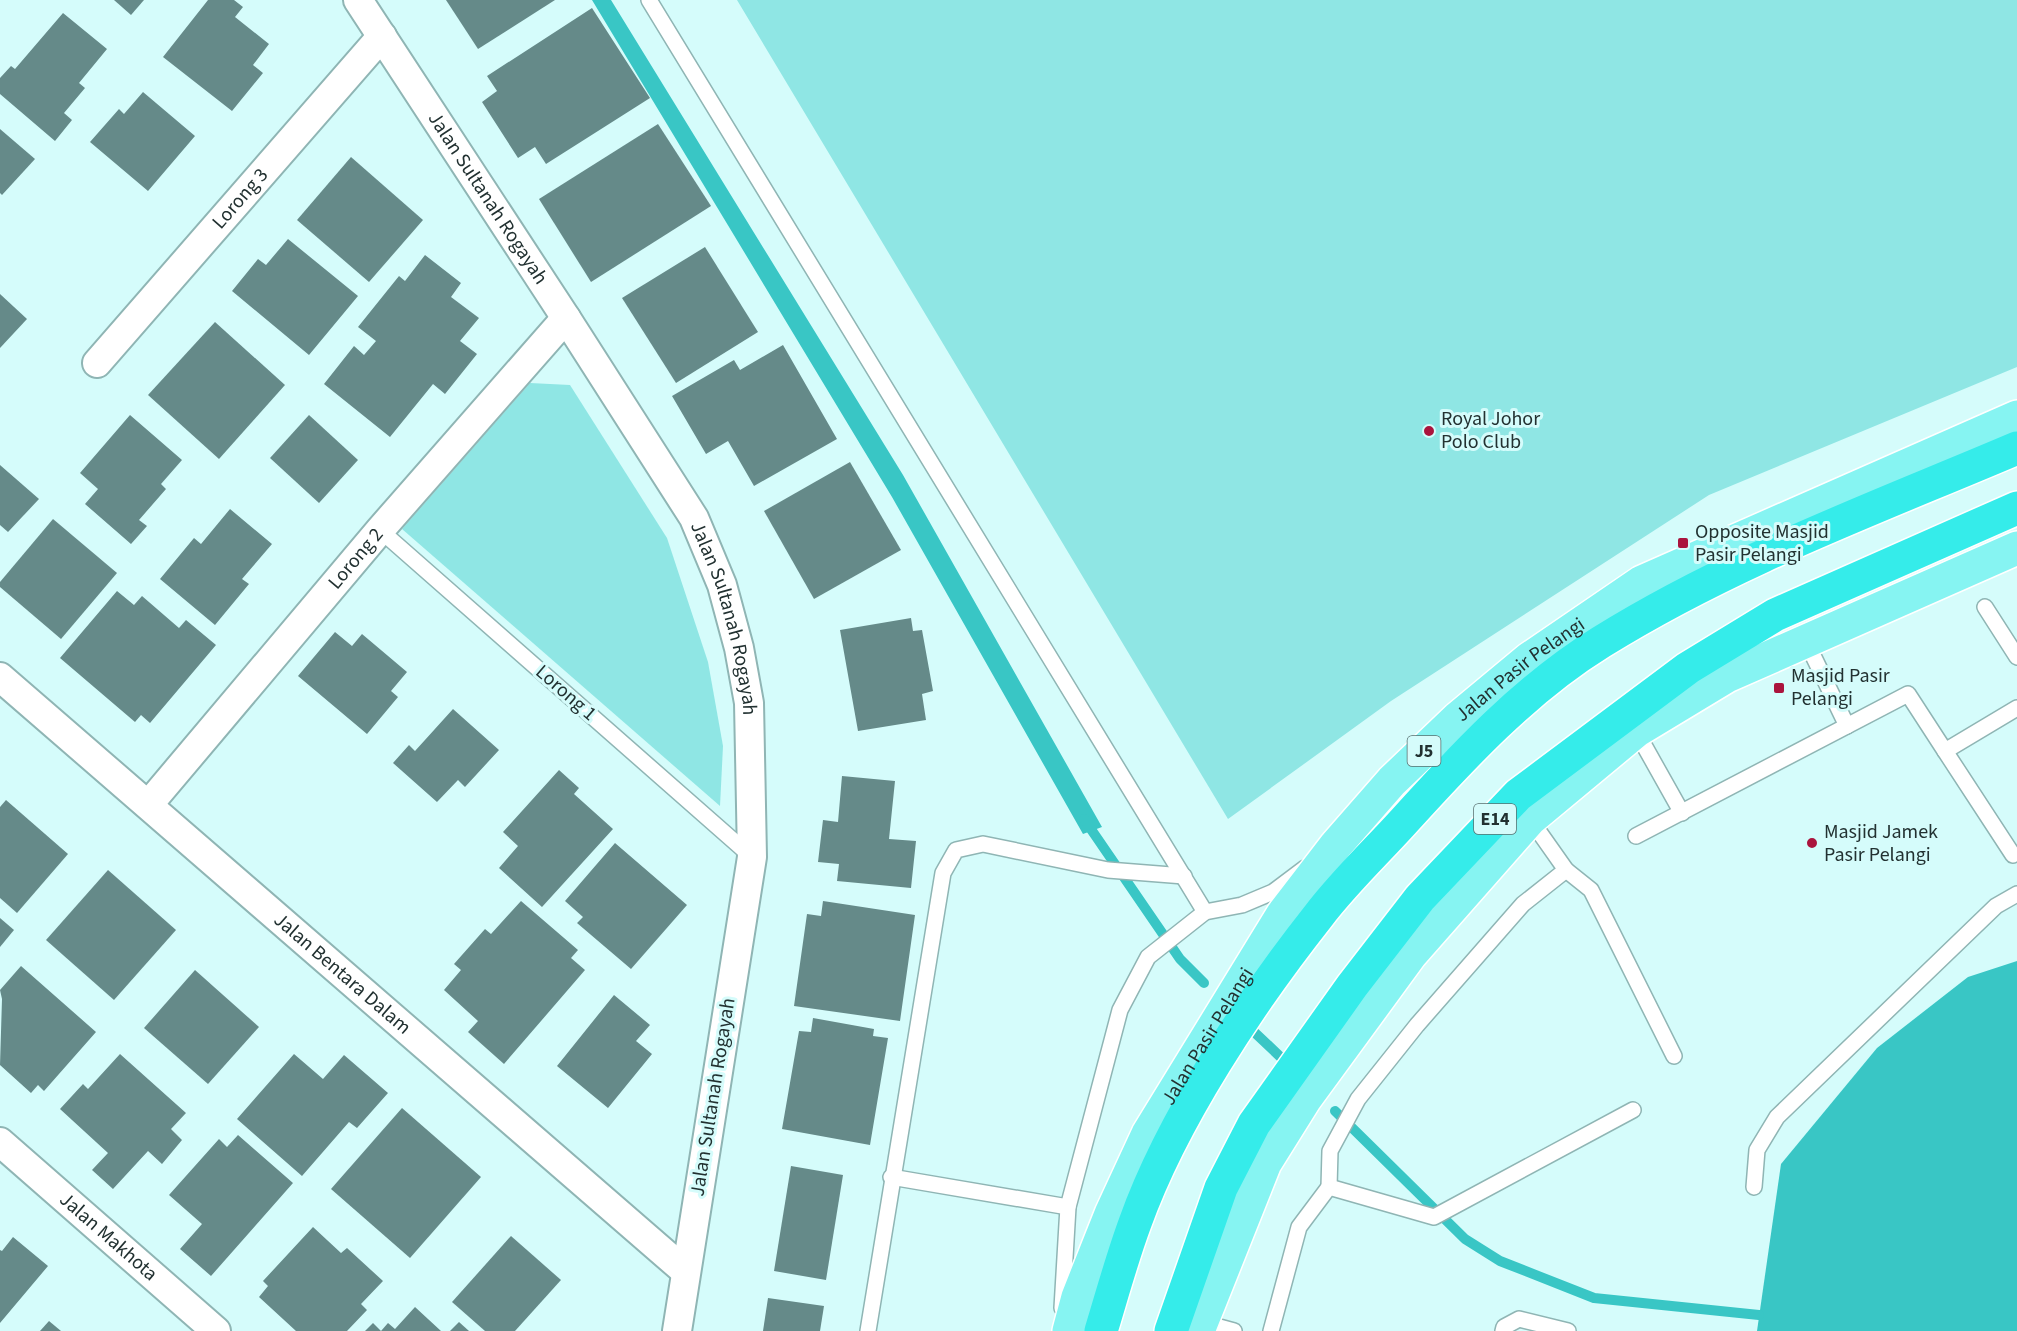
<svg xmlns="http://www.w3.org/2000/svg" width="2017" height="1331" font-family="'Source Sans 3',sans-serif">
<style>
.green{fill:#8fe6e4}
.water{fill:#39c6c5}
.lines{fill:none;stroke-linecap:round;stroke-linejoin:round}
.stream{stroke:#39c6c5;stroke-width:10}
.building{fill:#658a89}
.service-casing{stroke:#8fb5b4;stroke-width:18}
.minor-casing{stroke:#8fb5b4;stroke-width:32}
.primary-casing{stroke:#fff;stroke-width:36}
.motorway-casing{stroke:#fff;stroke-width:36}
.service{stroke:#fff;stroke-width:15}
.minor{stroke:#fff;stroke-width:28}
.primary{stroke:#86f4f2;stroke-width:33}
.motorway{stroke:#35ecea;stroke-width:33}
.poi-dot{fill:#aa143d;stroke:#d5fcfb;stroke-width:2}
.labels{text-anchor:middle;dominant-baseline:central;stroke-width:6;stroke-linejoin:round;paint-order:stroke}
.shield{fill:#d5fcfb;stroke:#586e6e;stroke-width:1.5}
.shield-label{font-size:18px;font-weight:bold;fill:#223131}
.street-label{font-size:20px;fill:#223131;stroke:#d5fcfb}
.poi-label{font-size:20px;fill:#223131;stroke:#d5fcfb;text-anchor:start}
</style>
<rect width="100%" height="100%" fill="#d5fcfb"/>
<g class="green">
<polygon points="737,0 2017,0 2017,367 1709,495 1391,701 1228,819"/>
<polygon points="530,383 570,385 667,538 708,662 723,746 720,806 402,529"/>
</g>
<g class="water">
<polygon points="592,0 611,0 903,475 1102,827 1083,834 892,497"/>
<polygon points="2017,961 2017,1331 1757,1331 1781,1164 1877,1048 1968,977"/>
</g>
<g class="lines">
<g class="stream">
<polyline points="1084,819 1180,959 1204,983"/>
<polyline points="1250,1028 1290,1066"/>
<polyline points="1335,1111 1465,1239 1500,1261 1594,1298 1759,1315"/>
</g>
</g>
<g class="building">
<polygon points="114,0 144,0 131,15"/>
<polygon points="208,0 234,0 243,7 235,17 269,44 253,65 263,73 232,111 163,57"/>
<polygon points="446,0 555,0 478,49"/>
<polygon points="592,8 650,98 546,164 535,147 518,158 482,102 497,91 487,76"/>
<polygon points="63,13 107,49 79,83 85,88 64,113 72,120 55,141 0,94 0,78 11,66 15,69"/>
<polygon points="143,92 195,136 148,191 90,142 119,109 124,114"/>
<polygon points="658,124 711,206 591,282 539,199"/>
<polygon points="0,129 35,159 2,195 0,193"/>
<polygon points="351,157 423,220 369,282 297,220"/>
<polygon points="288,239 358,296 309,355 232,291 258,259 266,265"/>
<polygon points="705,247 758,332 676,383 622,298"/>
<polygon points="425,255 461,283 451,297 479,318 460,341 477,354 445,394 433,384 390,437 324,384 354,346 364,355 376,341 358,327 399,276 405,281"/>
<polygon points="0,294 27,319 0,348"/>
<polygon points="215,322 285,385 219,459 148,395"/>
<polygon points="783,345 837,439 754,486 728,441 706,454 672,396 734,360 740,370"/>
<polygon points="130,415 182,460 161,484 166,489 139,520 147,526 131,544 85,504 98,489 80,473"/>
<polygon points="309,415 358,460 319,503 270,458"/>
<polygon points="850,462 901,550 814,599 764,511"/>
<polygon points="0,465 39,499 8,532 0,525"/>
<polygon points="230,509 272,544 242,579 249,584 215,625 160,579 194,538 201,544"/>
<polygon points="53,519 117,573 61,639 0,587 0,582"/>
<polygon points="117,591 134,605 142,596 179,628 186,620 216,645 150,723 141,715 135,722 60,658"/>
<polygon points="911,618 913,631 922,630 933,691 922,694 926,720 858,731 840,630"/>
<polygon points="335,632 352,646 362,634 407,672 391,691 398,697 367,734 298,676"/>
<polygon points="453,709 499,750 465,787 458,780 437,802 393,763 409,745 415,751"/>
<polygon points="559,770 579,788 574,794 613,829 542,907 499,868 518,846 503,832"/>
<polygon points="842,776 895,781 889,839 916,841 911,888 837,881 839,864 818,862 823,820 838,822"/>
<polygon points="6,800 68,854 17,913 0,898 0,807"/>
<polygon points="615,843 687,905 631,969 577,923 583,917 565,901"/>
<polygon points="108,870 176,930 114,1000 46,940"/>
<polygon points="521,901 578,950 571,958 585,970 504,1064 468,1032 478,1021 444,990 461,970 454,964 485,929 491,934"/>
<polygon points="823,901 915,915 900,1021 794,1006 807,914 821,916"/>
<polygon points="0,918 14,930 0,947"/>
<polygon points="21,966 96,1032 44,1091 38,1085 31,1093 0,1065 2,999 0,990"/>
<polygon points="195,970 259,1027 208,1084 144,1028"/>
<polygon points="614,995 650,1025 636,1041 652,1054 608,1108 557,1066"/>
<polygon points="813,1018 874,1029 873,1036 888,1038 870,1145 782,1129 799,1031 811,1032"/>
<polygon points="120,1054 186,1113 171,1129 182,1140 162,1164 148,1151 113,1189 92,1170 108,1153 60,1109 83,1084 88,1089"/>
<polygon points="294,1054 323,1079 344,1055 388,1093 357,1128 349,1122 302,1176 237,1119"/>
<polygon points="402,1108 481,1177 410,1258 331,1189"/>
<polygon points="238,1135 293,1183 211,1276 180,1249 202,1224 169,1195 219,1139 227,1147"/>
<polygon points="791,1166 843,1175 826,1280 774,1271"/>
<polygon points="313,1227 341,1253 347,1248 383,1281 361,1304 367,1310 347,1331 296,1331 259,1297 268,1286 263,1281"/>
<polygon points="511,1236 561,1280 515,1331 485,1331 452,1302"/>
<polygon points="13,1237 48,1266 0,1323 0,1250 2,1251"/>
<polygon points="768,1298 824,1306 820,1331 763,1331"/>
<polygon points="415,1307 441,1331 365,1331 373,1323 381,1331 388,1323 395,1329"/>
<polygon points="49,1321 61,1331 40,1331"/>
<polygon points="459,1322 469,1331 450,1331"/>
</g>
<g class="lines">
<defs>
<g id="service">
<polyline points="649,0 1205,912"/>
<polyline points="380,530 752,857"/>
<polyline points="1985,607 2017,657"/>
<polyline points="1806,641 1847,726"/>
<polyline points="1636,731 1682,813"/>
<polyline points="1945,751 2013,855"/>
<polyline points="1530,819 1566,870 1591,890 1674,1056"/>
<polyline points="1636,836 1908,694 1945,751 2017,708"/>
<polyline points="891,1177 1068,1207"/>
<polyline points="1329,1187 1330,1151 1358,1099 1417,1025 1523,904 1566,870"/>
<polyline points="1754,1187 1757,1150 1777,1117 1996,906 2017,894"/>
<polyline points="1062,1308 1068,1207 1120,1010 1148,957 1205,912 1242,905 1273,892 1305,868"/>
<polyline points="1201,1322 1234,1331"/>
<polyline points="868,1331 943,873 956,850 983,844 1108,870 1184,876"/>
<polyline points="1271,1331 1299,1227 1329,1187 1434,1217 1633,1110"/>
<polyline points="1503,1331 1504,1327 1519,1319 1568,1331"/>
</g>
<g id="minor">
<path id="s1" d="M358,0L566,318L694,518L722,585L739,648L749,703L752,857L677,1331"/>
<path id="s2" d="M97,363L382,36"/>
<path id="s3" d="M0,677L685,1271"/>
<path id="s4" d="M149,804L380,530L566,318"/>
<path id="s5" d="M0,1142L216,1331"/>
</g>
<g id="primary">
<path id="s6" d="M1069,1331L1078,1297L1111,1214L1148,1134L1283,914L1336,845L1392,781L1458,718L1529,659L1642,582L2017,417"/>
<polyline points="1198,1331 1265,1163 1305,1099 1411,954 1530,819 1636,731 1727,676 2017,548"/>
</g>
<g id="motorway">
<path d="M1101,1331C1112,1295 1122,1258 1135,1223C1172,1119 1251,1001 1319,915C1344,882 1376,852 1404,821C1463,756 1525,689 1601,642C1731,561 1876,508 2017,448"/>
<polyline points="1171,1331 1221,1188 1254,1124 1352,986 1420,898 1518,795 1688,668 1775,615 2017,508"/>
</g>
</defs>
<use href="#service" class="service-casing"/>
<use href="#minor" class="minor-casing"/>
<use href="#primary" class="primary-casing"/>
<use href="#motorway" class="motorway-casing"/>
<use href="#service" class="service"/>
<use href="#minor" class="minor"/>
<use href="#primary" class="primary"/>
<use href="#motorway" class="motorway"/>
</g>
<g class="poi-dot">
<circle cx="1429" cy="431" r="6"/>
<rect x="1677" y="537" width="12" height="12" rx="3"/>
<rect x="1773" y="682" width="12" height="12" rx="3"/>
<circle cx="1812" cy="843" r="6"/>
</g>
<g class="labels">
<g class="shield">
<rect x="1407.5" y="736" width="33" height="30" rx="4.5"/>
<rect x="1474" y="804" width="42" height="30" rx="4.5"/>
</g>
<g class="shield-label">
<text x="1424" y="751">J5</text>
<text x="1495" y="819">E14</text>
</g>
<g class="street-label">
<text stroke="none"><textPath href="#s1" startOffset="237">Jalan Sultanah Rogayah</textPath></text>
<text stroke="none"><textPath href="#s2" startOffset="218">Lorong 3</textPath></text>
<text stroke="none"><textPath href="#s4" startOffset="321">Lorong 2</textPath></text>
<text stroke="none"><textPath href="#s1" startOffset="723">Jalan Sultanah Rogayah</textPath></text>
<text stroke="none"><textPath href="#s6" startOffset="813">Jalan Pasir Pelangi</textPath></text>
<text transform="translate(566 693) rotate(41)">Lorong 1</text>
<text stroke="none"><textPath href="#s3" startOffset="453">Jalan Bentara Dalam</textPath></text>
<text stroke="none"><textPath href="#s6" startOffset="327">Jalan Pasir Pelangi</textPath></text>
<text transform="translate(713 1097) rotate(-81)">Jalan Sultanah Rogayah</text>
<text stroke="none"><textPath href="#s5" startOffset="144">Jalan Makhota</textPath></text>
</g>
<g class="poi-label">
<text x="1441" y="419">Royal Johor<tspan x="1441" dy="23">Polo Club</tspan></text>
<text x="1695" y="532">Opposite Masjid<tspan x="1695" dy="23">Pasir Pelangi</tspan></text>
<text x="1791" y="676">Masjid Pasir<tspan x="1791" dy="23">Pelangi</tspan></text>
<text x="1824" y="832">Masjid Jamek<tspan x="1824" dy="23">Pasir Pelangi</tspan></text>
</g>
</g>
</svg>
